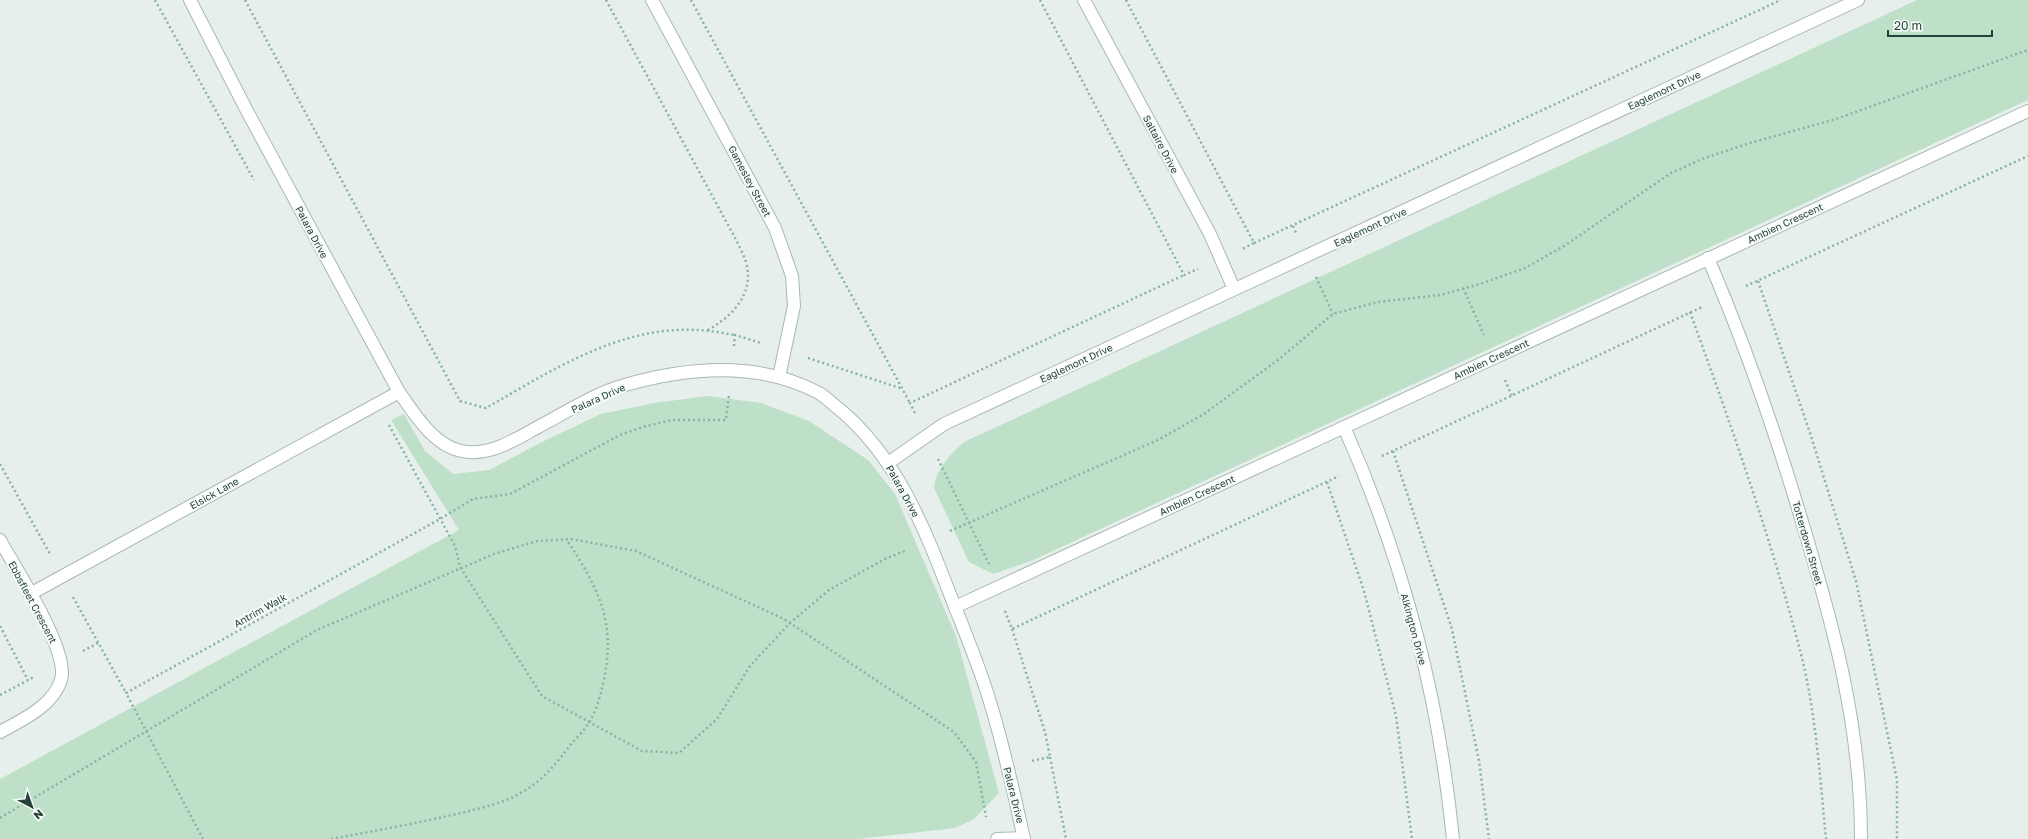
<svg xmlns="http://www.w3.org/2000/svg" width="2028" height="839" font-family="'Golos Text',sans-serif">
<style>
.green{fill:#bfe0c8}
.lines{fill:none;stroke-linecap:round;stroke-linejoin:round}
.lane-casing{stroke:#a8b8b2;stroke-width:14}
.street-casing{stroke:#a8b8b2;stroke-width:14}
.path{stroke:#86b3a5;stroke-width:2.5;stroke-dasharray:2 3;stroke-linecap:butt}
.lane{stroke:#fff;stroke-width:12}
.street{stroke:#fff;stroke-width:12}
.labels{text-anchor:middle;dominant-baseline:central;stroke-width:4;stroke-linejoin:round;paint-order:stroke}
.street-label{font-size:10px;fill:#24423a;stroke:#f7fbf9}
</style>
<rect width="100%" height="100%" fill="#e6efeb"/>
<g class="green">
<path d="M1917,0H2028V100L1031,561L993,574L969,562L934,488C936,468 950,455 964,442Z"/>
<polygon points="708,396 761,403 809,421 868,460 895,494 956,636 999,793 974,819 955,828 858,839 0,839 0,779 459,530 391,420 404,414 425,451 453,474 489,470 542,442 601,414 654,403"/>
</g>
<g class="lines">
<defs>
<polyline id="lane" points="30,594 399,392"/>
<g id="street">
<path d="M190,0L247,111L399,392C414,413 433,445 461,451C489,457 514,440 538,427C565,413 595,393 625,385C688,367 759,361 819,393C826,397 832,404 838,408C898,457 926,532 953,602C966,635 980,668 990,702C1004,747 1014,793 1024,839"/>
<polyline points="652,0 775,228 792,276 794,306 779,377"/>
<polyline points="1084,0 1210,234 1234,289"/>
<path d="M1708,258C1744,342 1774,428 1800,515C1833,624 1861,724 1861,839"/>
<path d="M1344,427C1402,557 1439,698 1453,839"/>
<polyline points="888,463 944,424 1858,0"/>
<path d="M0,540C15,568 70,651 61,680C53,706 22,720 0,732"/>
<polyline points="955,607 2028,111"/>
<polyline points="997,839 1024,838"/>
</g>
</defs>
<use href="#lane" class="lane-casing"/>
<use href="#street" class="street-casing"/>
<g class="path">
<polyline points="155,0 254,180"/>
<path d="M245,0L460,401L486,408C549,372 619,326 695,330C708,330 722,333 735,335"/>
<path d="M606,0L734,236C738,244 743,253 746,262C755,294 732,317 706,331"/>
<polyline points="691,0 910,403"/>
<polyline points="1040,0 1184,275 1198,269"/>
<polyline points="1126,0 1254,243 1242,249"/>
<polyline points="1293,226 1297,235"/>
<polyline points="1254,243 1781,0"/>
<polyline points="1316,277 1333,314"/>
<polyline points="1758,281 1810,433 1856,581 1897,780 1897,839"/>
<polyline points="1746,286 2028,156"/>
<polyline points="1463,288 1484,335"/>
<path d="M1690,312C1731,425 1771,538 1801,654C1816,714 1820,777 1826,839"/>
<polyline points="734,346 735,335 761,343"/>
<polyline points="808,358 903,389"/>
<polyline points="1505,380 1512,396"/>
<polyline points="915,413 910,403 1184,275"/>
<polyline points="389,425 455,546 460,567 542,696 642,751 679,753 717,719 750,666 790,623 829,590 885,559 905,551"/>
<polyline points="1393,451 1452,629 1479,761 1489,839"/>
<polyline points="1382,456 1702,307"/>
<polyline points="938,459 989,564"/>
<polyline points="0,464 51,556"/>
<polyline points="1327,482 1364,591 1396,716 1412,839"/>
<polyline points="950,531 1158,440 1204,414 1278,360 1333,314 1378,302 1440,295 1480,284 1525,268 1564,246 1671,173 1702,159 1750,143 1836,119 2028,50"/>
<polyline points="73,597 126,693"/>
<polyline points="1005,611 1012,629 1339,476"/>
<polyline points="0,626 28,680"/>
<polyline points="1012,629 1045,732 1050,757 1031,761"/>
<polyline points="83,651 98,643"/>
<polyline points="0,695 34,677"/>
<polyline points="1050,757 1066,839"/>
<polyline points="0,818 317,630 494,554 537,541 571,539 636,551 784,619 954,732 976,762 986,817"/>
<polyline points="203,839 126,693 440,519 473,499 510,494 620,435 643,427 672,420 726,420 729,395"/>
<path d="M331,839C374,831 418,823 461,813C480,808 501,804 519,794C540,783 555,765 569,747C575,739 583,732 588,724C596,712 600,697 603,684C617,624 599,589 567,540"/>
</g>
<use href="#lane" class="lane"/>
<use href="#street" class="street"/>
</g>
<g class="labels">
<g class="street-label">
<text transform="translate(1664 90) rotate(-25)">Eaglemont Drive</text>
<text transform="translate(1161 144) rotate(62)">Saltaire Drive</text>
<text transform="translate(750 181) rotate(62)">Gamesley Street</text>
<text transform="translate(1785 223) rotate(-25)">Ambien Crescent</text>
<text transform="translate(1370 227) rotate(-25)">Eaglemont Drive</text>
<text transform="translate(312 232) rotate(62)">Palara Drive</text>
<text transform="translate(1491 359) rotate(-25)">Ambien Crescent</text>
<text transform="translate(1076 363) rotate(-25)">Eaglemont Drive</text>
<text transform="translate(598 398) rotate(-24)">Palara Drive</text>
<text transform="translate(903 491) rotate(61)">Palara Drive</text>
<text transform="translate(214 493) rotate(-29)">Elsick Lane</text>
<text transform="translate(1197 495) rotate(-25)">Ambien Crescent</text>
<text transform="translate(1808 543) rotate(74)">Totterdown Street</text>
<text transform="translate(33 602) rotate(62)">Ebbsfleet Crescent</text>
<text transform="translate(260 610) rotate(-29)">Antrim Walk</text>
<text transform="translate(1414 629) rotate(75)">Alkington Drive</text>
<text transform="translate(1014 795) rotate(76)">Palara Drive</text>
</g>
</g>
<g transform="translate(32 807) rotate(139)" stroke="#f7fbf9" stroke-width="3" paint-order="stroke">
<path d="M0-3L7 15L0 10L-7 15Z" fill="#24423a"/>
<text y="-6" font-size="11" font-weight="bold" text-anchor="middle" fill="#24423a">N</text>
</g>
<path d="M1888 30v6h104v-6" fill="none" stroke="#24423a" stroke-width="2"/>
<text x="1894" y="30" font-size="12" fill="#24423a" stroke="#f7fbf9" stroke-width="3" paint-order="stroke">20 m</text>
</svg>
